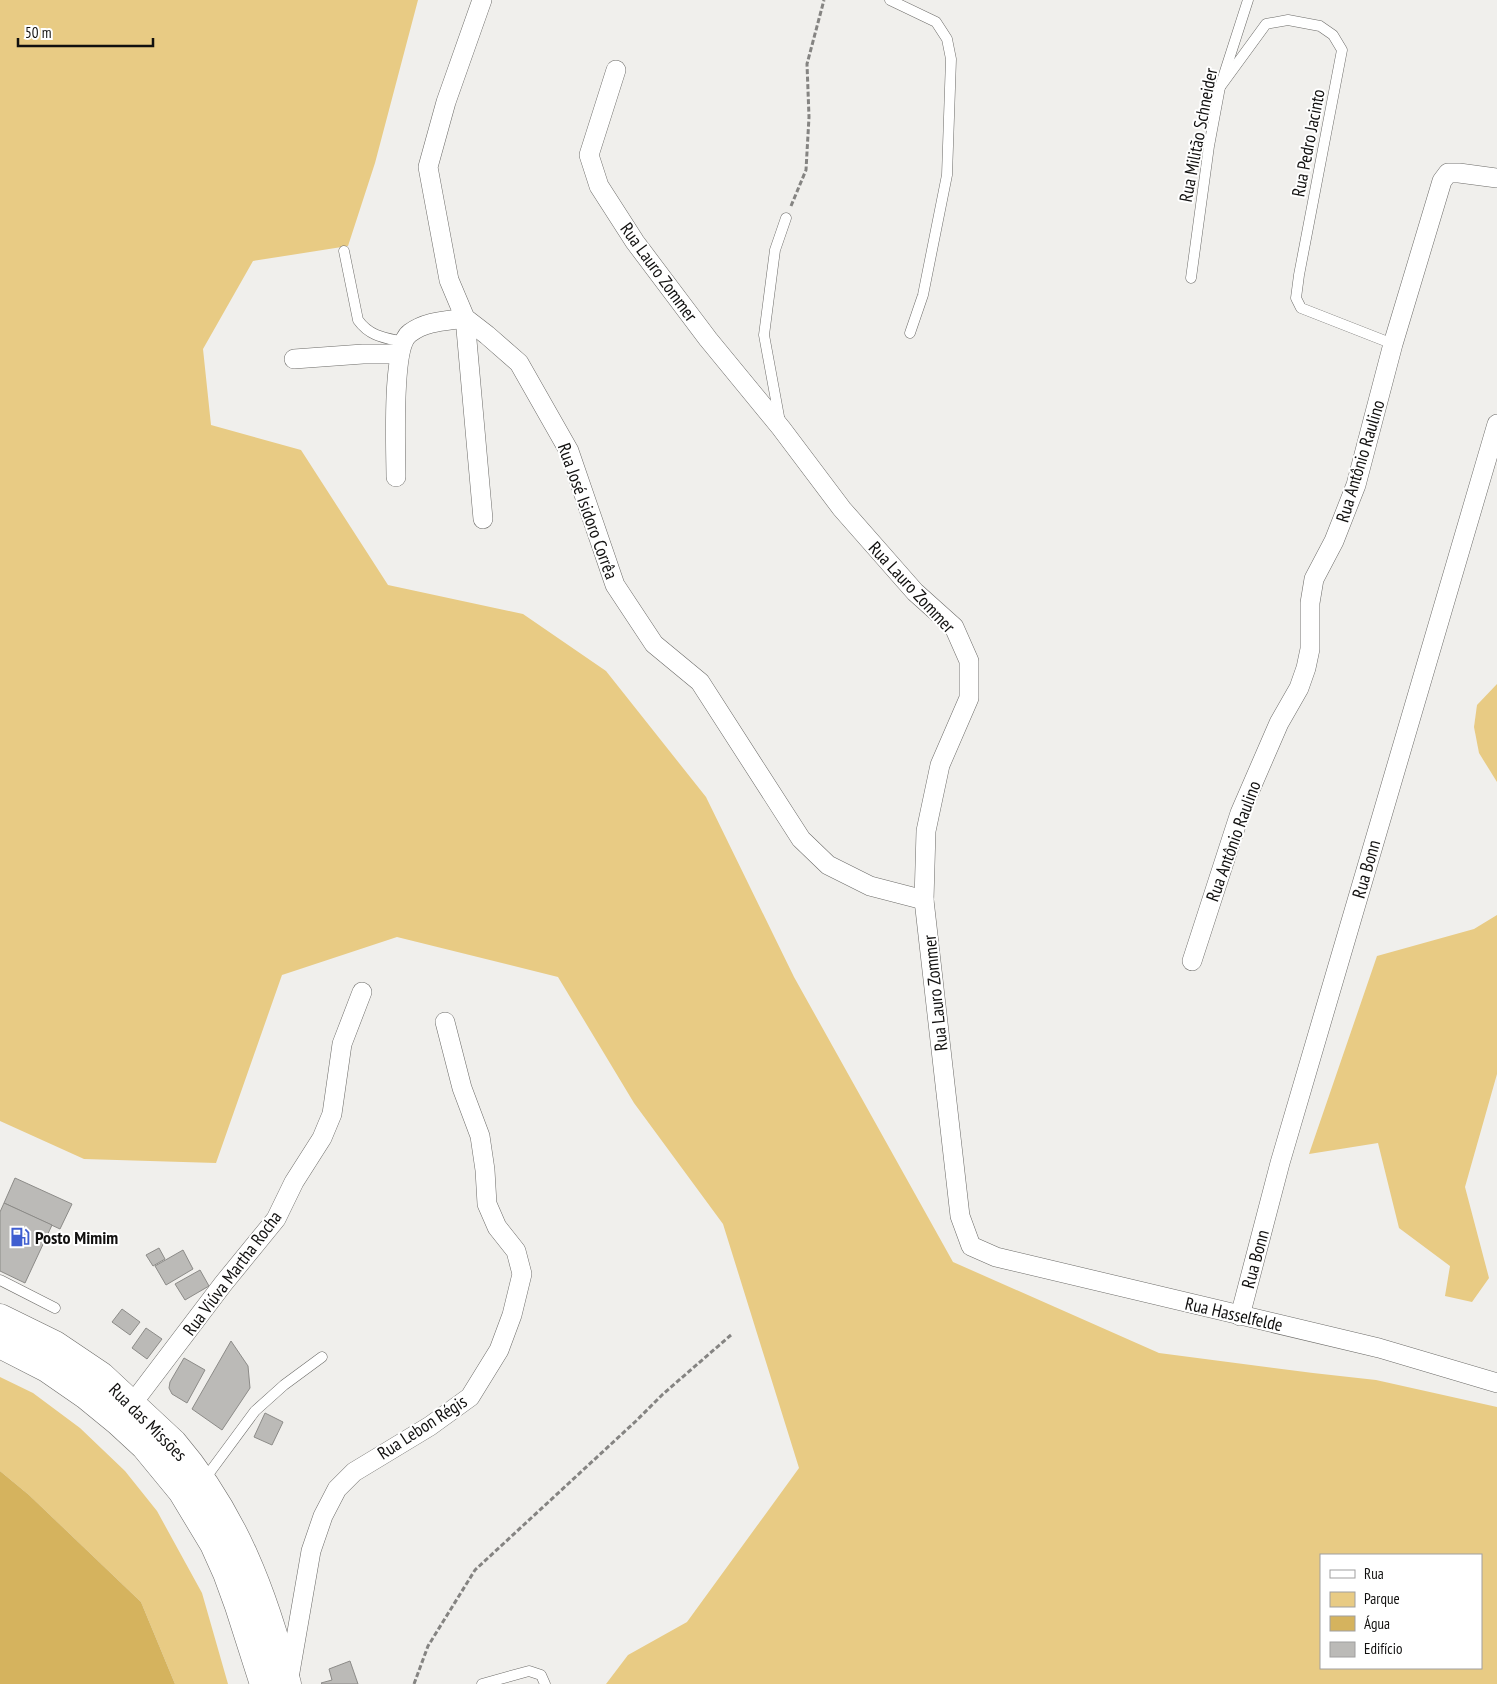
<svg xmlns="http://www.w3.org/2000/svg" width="1497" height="1684" font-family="'PT Sans Narrow',sans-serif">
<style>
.green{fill:#e8cb84;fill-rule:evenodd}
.water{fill:#d5b35e}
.building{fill:#bbbab7;stroke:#8c8b88}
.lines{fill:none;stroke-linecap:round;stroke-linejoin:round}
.service-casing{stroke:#6c6b68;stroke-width:11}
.minor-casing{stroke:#6c6b68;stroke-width:20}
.primary-casing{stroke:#6c6b68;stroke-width:29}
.path{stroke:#858482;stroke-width:3;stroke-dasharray:5 2.5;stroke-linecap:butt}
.service{stroke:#fff;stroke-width:10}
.minor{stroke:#fff;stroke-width:19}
.primary{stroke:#fff;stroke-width:28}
.labels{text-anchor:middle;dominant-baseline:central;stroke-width:4;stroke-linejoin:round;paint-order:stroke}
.street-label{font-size:18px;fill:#11100f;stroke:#fff}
.poi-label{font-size:18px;font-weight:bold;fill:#11100f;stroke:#fff;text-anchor:start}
</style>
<rect width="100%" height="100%" fill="#f0efec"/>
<g class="green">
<path d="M0,0H418L375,163L348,246L253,261L203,349L211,425L301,450L388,585L523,614L606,671L706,797L794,977L953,1262L1159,1353L1313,1373L1376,1380L1497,1407V1684H606L628,1655L687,1622L799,1468L723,1224L634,1103L558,977L397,937L282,975L216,1163L84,1159L0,1121ZM1321,1555H1481V1668H1321Z"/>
<polygon points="1497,684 1497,782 1479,753 1474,727 1477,705"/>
<polygon points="1497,915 1497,1074 1465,1187 1489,1278 1472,1302 1445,1296 1450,1266 1399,1228 1378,1143 1309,1154 1377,956 1474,929"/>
<polygon points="0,1377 33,1393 80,1428 125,1471 157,1511 202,1593 228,1684 175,1684 141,1602 29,1495 0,1471"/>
</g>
<polygon class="water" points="0,1471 29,1495 141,1602 175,1684 0,1684"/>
<g class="building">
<polygon points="15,1178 72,1204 60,1229 4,1203"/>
<polygon points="4,1203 52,1225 25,1283 0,1271 0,1212"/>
<polygon points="159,1248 165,1259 153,1266 146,1255"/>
<polygon points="183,1250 193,1269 166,1285 155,1266"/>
<polygon points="200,1270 209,1286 185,1300 175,1284"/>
<polygon points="122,1309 140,1322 130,1335 112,1322"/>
<polygon points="146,1328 162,1339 147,1359 132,1348"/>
<polygon points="231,1341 248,1366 250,1388 222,1430 192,1409"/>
<polygon points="184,1358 205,1370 187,1403 172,1394 169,1388 170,1382"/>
<polygon points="265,1413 283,1422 272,1445 254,1437"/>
<polygon points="350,1661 358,1684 322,1684 321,1683 332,1680 329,1669"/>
</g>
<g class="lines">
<defs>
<g id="service">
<polyline points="890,0 936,22 947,39 951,59 947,175 923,295 910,333"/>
<polyline points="1220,87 1266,24 1288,20 1320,26 1333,35 1342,50 1299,275 1296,298 1301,308 1393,344"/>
<path d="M344,251L358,320C370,337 386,338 404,342"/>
<polyline points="1191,278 1209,146 1220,87 1248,0"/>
<polyline points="780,422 764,335 775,250 786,218"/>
<polyline points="0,1280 55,1308"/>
<polyline points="204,1480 255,1411 284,1385 322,1357"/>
<polyline points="482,1684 529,1671 541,1675 545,1684"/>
</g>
<g id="minor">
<polyline points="482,0 446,102 428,167 449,280 465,318 487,335 519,363 569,451 615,585 654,644 700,682 801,839 828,865 870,886 924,900"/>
<polyline points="616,70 589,155 599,186 635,242 708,339 781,428 842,509 915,592 954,627 969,661 969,698 940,765 926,831 924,900 960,1216 971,1246 996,1257 1379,1348 1497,1383"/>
<polyline points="465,318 483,519"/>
<polyline points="294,359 363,354 399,354"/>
<path d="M396,477C396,452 391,346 410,333C426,321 446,321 465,318"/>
<polyline points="1192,961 1240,813 1279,723 1299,688 1306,668 1310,649 1310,603 1314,579 1334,541 1356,485 1393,344 1442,181 1448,173 1459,173 1497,178"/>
<polyline points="1240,1316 1280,1163 1497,424"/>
<polyline points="132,1404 223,1284 276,1219 294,1182 322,1138 332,1114 342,1044 362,992"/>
<polyline points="289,1678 311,1551 323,1516 337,1489 354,1472 430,1426 470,1397 499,1350 512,1315 522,1274 516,1251 497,1227 487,1204 485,1170 480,1136 462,1088 445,1022"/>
</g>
<g id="primary">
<path d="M0,1318L55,1345L101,1376L173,1443C234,1514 264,1594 287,1684"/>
<polyline points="0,1344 47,1368 86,1395 119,1422 145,1446 182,1491 214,1544 227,1573 239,1606 264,1684"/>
</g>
</defs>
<use href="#service" class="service-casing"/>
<use href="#minor" class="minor-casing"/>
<use href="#primary" class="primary-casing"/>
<g class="path">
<polyline points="791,206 806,170 809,117 807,64 824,0"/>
<polyline points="414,1684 428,1646 475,1570 636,1421 663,1394 731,1335"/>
</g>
<use href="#service" class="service"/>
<use href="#minor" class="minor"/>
<use href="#primary" class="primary"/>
</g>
<defs>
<symbol id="fuel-bare" viewBox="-9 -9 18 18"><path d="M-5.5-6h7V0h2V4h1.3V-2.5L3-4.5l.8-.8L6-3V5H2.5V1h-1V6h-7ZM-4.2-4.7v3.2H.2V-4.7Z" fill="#3f5ed0" stroke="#fff" stroke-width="2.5" paint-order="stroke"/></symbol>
</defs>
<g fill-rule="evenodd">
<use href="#fuel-bare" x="6" y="1223" width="28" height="28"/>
</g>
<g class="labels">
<g class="street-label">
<text transform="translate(1198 135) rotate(-79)">Rua Militão Schneider</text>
<text transform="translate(1308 143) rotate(-79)">Rua Pedro Jacinto</text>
<text transform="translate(659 272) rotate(54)">Rua Lauro Zommer</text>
<text transform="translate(1360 461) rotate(-73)">Rua Antônio Raulino</text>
<text transform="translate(588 511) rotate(70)">Rua José Isidoro Corrêa</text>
<text transform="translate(912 587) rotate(47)">Rua Lauro Zommer</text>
<text transform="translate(1233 841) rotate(-70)">Rua Antônio Raulino</text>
<text transform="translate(1366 869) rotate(-74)">Rua Bonn</text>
<text transform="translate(935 993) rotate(-96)">Rua Lauro Zommer</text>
<text transform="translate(1255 1259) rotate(-75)">Rua Bonn</text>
<text transform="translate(232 1273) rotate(-53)">Rua Viúva Martha Rocha</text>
<text transform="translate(1234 1314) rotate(13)">Rua Hasselfelde</text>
<text transform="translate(148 1422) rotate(45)">Rua das Missões</text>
<text transform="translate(422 1427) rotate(-33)">Rua Lebon Régis</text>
</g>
<g class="poi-label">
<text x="35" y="1237">Posto Mimim</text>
</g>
</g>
<rect x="1320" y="1554" width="162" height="115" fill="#ffffff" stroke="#a09f9f"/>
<rect x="1330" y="1570" width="25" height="8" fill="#ffffff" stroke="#a09f9f"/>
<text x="1364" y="1579" font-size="15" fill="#11100f">Rua</text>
<rect x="1330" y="1592" width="25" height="15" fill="#e8cb84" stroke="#a09f9f"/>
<text x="1364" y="1604" font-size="15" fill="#11100f">Parque</text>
<rect x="1330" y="1616" width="25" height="15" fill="#d5b35e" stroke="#a09f9f"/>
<text x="1364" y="1629" font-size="15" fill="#11100f">Água</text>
<rect x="1330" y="1642" width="25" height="15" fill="#bbbab7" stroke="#a09f9f"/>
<text x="1364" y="1654" font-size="15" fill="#11100f">Edifício</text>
<path d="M18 38v8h135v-8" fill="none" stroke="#11100f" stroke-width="2.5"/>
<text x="25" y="38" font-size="15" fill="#11100f" stroke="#ffffff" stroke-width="4" paint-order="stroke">50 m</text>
</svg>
